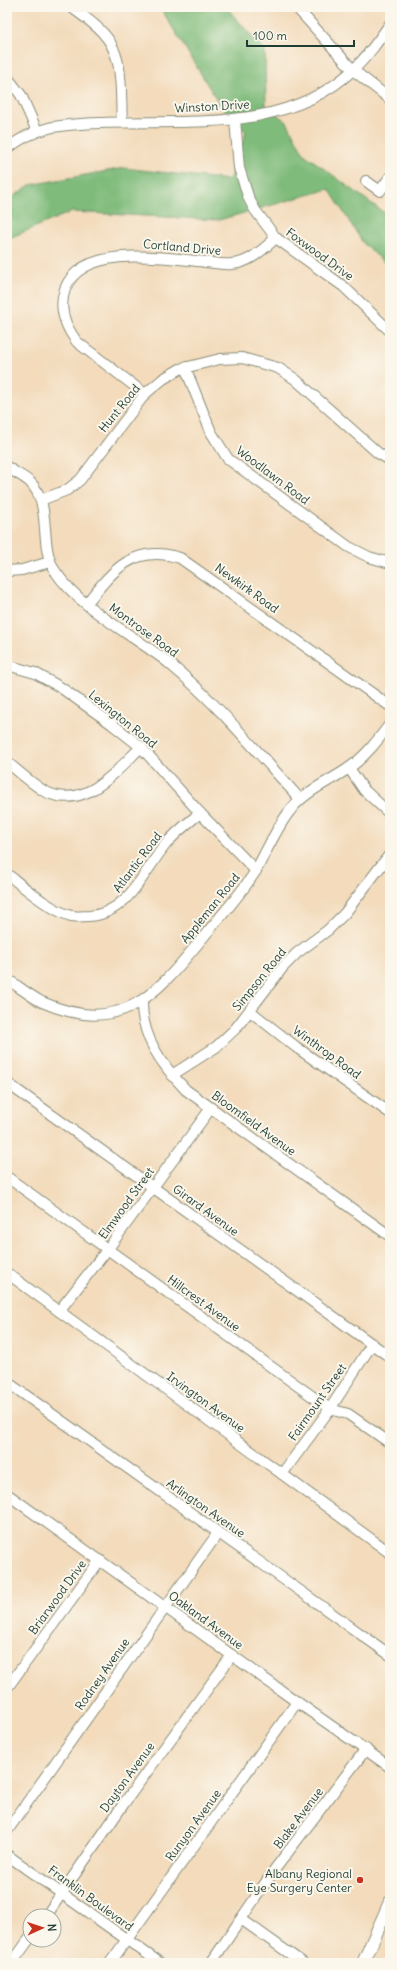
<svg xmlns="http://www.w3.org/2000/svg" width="397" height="1970" font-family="Delius,sans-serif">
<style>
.forest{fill:#7fbb7a;stroke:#4f7c57}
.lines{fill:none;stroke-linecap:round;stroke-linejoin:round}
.minor-casing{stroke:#898c78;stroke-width:12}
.major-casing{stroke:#898c78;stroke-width:14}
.minor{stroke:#fff;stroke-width:10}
.major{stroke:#fff;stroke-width:12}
.poi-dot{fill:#c8321e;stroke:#fbf7ec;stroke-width:1.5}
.labels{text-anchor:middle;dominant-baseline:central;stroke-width:4;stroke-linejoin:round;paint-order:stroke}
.street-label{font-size:12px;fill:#1f3d34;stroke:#fbf7ec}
.poi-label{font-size:12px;fill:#1f3d34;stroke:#fbf7ec;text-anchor:end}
</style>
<rect width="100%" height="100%" fill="#fbf7ec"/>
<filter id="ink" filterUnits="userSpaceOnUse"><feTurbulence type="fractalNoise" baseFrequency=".025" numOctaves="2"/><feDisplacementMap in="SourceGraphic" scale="8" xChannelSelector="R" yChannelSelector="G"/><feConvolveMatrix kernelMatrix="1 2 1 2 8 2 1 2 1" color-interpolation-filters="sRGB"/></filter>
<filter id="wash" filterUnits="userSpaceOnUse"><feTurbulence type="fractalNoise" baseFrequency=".012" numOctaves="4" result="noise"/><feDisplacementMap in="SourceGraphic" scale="16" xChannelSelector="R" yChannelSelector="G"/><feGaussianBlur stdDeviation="0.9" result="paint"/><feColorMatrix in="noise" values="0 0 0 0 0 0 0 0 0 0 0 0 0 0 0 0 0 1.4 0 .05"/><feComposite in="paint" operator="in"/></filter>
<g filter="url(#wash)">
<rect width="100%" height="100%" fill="#f3dbbc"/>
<polygon class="forest" points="160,7 226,7 265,51 266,106 287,122 304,154 390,217 390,268 363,243 329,189 219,220 71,212 7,239 7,201 30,185 124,168 229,180 246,132 220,105"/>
</g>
<g filter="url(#ink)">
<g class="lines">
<defs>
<g id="minor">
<path d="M71,7C82,15 94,23 103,33C125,56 120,93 122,122"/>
<polyline points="296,7 353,70 390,99"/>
<polyline points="7,77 21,95 37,131"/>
<polyline points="235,119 239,168 249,199 255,210 276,238 343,286 390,331"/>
<path d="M7,149C36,125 63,125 98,123C185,119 285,135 354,69C368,56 379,40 390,24"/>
<polyline points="366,181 380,191 390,177"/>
<polyline points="185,367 211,432 228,459 349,547 369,557 390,563"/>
<path d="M145,394L77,342C65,326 58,309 65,289C82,243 167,258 205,262C214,263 224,265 232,264C250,263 263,249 276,238"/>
<path d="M7,467C14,472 23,476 30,482C53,505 38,545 55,571C81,610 134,635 170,664C218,704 258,753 300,799"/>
<polyline points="41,500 67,490 80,480 145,394 163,379 180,369 220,359 242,358 278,368 295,379 378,453 390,460"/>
<polyline points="7,571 22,570 50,562"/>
<path d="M87,603C112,571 134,543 180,558L390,706"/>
<polyline points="7,665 35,673 60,687 112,724 141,747 200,813 256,871"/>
<path d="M7,762C19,772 31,783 44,791C84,812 115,772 141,747"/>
<polyline points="349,768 364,790 390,814"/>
<path d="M7,874C24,887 50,910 71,916C77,917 83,916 89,916C128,914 144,871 166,844C176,832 188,823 200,813"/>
<path d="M7,979C18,986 30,996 42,1002C120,1036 154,997 200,941C218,919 239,897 255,872C266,853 275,830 289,812C304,791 329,782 349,768C366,756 378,740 390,724"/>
<path d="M142,1001C141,1037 162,1065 186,1090L390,1236"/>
<polyline points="250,1011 296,1047 390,1113"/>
<polyline points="172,1075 216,1047 236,1028 283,967 297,953 328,930 345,913 390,854"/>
<polyline points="7,1083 390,1357"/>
<polyline points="7,1177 330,1409 348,1414 390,1443"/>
<polyline points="7,1273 390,1553"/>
<polyline points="59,1311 107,1250 211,1108"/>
<polyline points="7,1382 390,1655"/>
<polyline points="282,1474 330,1409 372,1344"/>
<polyline points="7,1494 297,1702 390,1767"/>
<polyline points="7,1688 100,1560"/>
<polyline points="7,1831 218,1533"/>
<polyline points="7,1855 160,1963"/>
<polyline points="46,1916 125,1802 232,1655"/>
<polyline points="241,1919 303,1963"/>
<polyline points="12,1963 30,1938"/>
<polyline points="110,1963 297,1702"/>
<polyline points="211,1963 275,1869 366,1749"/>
</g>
<polyline id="major" points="363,1963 390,1902"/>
</defs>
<use href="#minor" class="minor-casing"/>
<use href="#major" class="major-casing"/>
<use href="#minor" class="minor"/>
<use href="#major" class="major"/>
</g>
</g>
<circle class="poi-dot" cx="360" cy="1880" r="4"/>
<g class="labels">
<g class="street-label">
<text transform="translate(212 106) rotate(-3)">Winston Drive</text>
<text transform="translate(182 247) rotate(5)">Cortland Drive</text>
<text transform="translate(320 254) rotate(36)">Foxwood Drive</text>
<text transform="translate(119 408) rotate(-51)">Hunt Road</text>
<text transform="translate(273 475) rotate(37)">Woodlawn Road</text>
<text transform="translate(247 588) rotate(36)">Newkirk Road</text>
<text transform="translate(144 630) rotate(36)">Montrose Road</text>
<text transform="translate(123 719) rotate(39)">Lexington Road</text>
<text transform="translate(137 862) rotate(-53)">Atlantic Road</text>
<text transform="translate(210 908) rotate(-51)">Appleman Road</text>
<text transform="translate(259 979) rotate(-51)">Simpson Road</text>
<text transform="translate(327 1052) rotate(36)">Winthrop Road</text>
<text transform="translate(254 1123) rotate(36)">Bloomfield Avenue</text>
<text transform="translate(126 1203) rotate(-54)">Elmwood Street</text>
<text transform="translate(206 1210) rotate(36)">Girard Avenue</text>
<text transform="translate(204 1303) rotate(36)">Hillcrest Avenue</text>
<text transform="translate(206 1402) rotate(36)">Irvington Avenue</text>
<text transform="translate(317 1402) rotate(-55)">Fairmount Street</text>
<text transform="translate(206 1508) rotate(35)">Arlington Avenue</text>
<text transform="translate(57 1597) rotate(-54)">Briarwood Drive</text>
<text transform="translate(206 1620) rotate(36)">Oakland Avenue</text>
<text transform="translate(102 1674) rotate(-55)">Rodney Avenue</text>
<text transform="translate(127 1777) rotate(-54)">Dayton Avenue</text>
<text transform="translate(298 1818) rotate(-53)">Blake Avenue</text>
<text transform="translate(193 1825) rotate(-54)">Runyon Avenue</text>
<text transform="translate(91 1898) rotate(36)">Franklin Boulevard</text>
</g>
<g class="poi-label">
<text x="352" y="1873">Albany Regional<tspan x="352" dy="14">Eye Surgery Center</tspan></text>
</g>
</g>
<rect width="397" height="1970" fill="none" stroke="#fbf7ec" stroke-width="24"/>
<g transform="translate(42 1928) rotate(87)"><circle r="19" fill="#fbf7ec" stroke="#a3ada2"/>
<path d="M0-3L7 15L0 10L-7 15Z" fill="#c8321e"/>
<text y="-6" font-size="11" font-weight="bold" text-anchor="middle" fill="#1f3d34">N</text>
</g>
<path d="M247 40v6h107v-6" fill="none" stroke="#1f3d34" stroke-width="2"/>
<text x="253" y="40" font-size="12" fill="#1f3d34" stroke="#fbf7ec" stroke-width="3" paint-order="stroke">100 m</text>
</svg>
